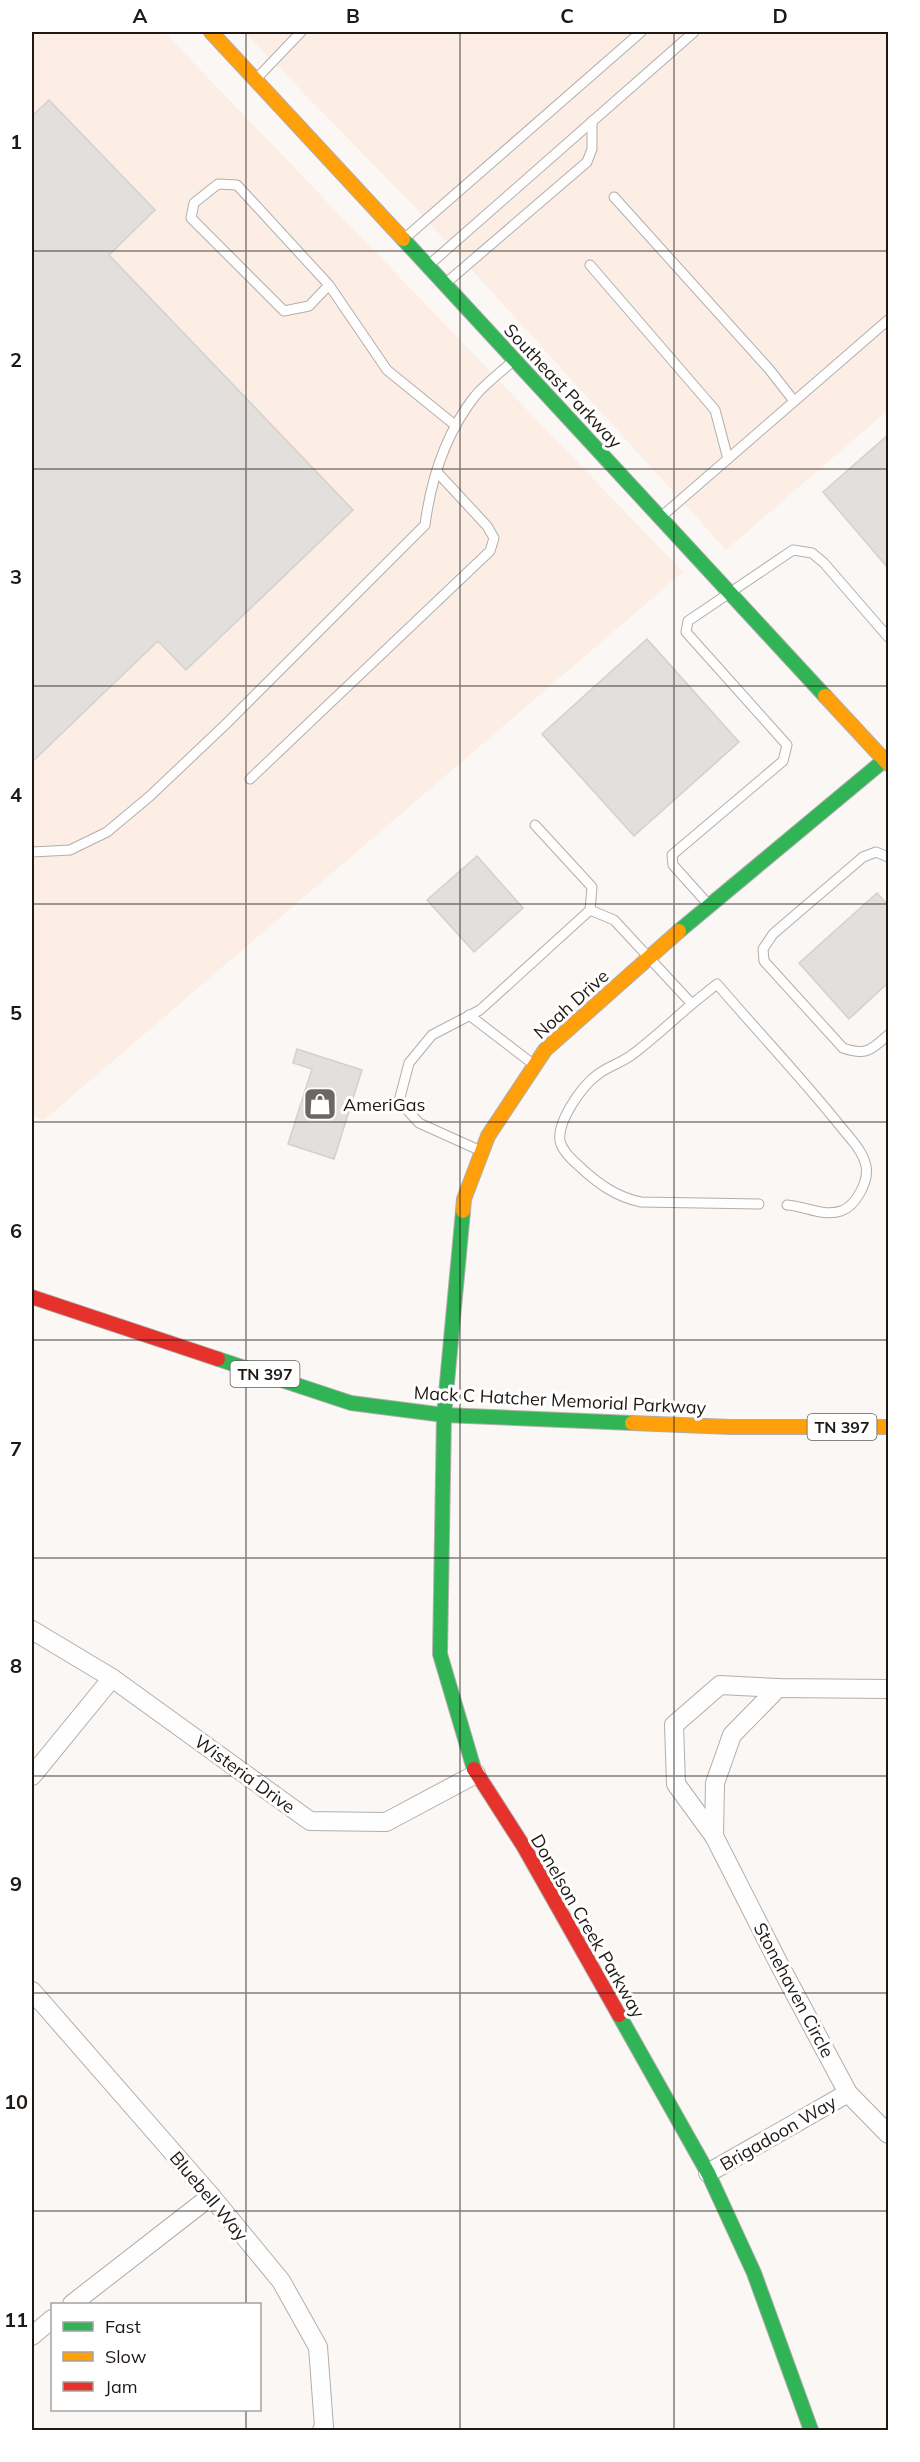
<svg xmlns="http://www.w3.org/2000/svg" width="920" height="2462" font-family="Mulish,sans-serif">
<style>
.built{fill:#fdeee5}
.building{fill:#e3dfdc;stroke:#d5d0ce;stroke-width:1.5}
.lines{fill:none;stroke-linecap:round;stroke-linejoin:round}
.lane-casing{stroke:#b2aeab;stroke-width:11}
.street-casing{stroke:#b2aeab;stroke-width:20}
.fast-casing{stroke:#b2aeab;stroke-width:16}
.slow-casing{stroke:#b2aeab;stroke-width:16}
.jam-casing{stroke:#b2aeab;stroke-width:16}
.lane{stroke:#fefefe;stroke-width:9}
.street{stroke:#fefefe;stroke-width:18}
.fast{stroke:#30b455;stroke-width:14}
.slow{stroke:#ff9f0a;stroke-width:14}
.jam{stroke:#e5322d;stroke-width:14}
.grid{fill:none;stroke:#1f1915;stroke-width:1.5;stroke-opacity:0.55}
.labels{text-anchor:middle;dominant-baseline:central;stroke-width:6;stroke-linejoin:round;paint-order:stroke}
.shield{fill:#fff;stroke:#625e5b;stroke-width:1.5}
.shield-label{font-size:16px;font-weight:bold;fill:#1f1915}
.street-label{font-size:18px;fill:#1f1915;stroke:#fff}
.poi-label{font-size:18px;fill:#1f1915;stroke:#fff;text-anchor:start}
.neatline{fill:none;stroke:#1f1915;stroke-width:2}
.grid-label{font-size:20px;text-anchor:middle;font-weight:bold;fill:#1f1915}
</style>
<rect width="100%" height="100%" fill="#faf7f5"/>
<g class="built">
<polygon points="32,32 164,32 683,572 43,1121 32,1114"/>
<polygon points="244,32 888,32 888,410 726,550 412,204"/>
</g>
<g class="building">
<polygon points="49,100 155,210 109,255 353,510 186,670 158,641 32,762 32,116"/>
<polygon points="888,435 888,568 823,492"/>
<polygon points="647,639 739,742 634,836 542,734"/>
<polygon points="477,856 523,908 474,952 427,900"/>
<polygon points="877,893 888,905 888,983 849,1019 799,963"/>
<polygon points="297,1049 362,1070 334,1159 288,1144 312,1069 293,1063"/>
</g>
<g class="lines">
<defs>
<g id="lane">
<polyline points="257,78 301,32"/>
<polyline points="614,197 769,369 794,401"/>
<polyline points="404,239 641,32"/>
<polyline points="430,264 694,32"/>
<polyline points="590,265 715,410 728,459"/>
<polyline points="446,283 587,162 592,149 592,121"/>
<polyline points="329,285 309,306 284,311 191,218 194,203 218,184 237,185 329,285 387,370 456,426"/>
<polyline points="662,516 888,320"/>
<polyline points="250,779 490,551 494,538 487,526 437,472"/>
<path d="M32,852L70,850L107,832L150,796L227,723L425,525C431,479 446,433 475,396C486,383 501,372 513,361"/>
<path d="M888,857L876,852L863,857L773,934L763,949L764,961L843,1048C866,1056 871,1050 888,1035"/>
<polyline points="708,904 673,865 672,855 783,761 787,745 686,632 688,621 793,550 812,553 824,563 888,637"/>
<path d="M590,910L614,920L692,1004C672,1021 653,1039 633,1054C622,1063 608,1066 597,1075C582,1086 557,1121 560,1141C562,1150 572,1160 579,1166C597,1183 616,1197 641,1202L759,1204"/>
<path d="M692,1004L717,984C758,1032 802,1078 841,1127C850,1138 863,1151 866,1166C869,1181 856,1206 841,1211C823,1217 805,1206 787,1205"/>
<polyline points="469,1015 533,1064"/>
<polyline points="481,1151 419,1123 399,1101 409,1063 432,1035 480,1010 590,910 592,887 535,825"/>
</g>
<g id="street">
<polyline points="32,1630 112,1678 310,1821 386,1822 476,1774"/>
<polyline points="888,1689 778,1688 720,1685 674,1725 676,1784 714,1836 779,1964 848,2093 888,2134"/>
<polyline points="32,1776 112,1678"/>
<polyline points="714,1836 715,1783 732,1735 778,1688"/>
<polyline points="32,1991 211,2196 281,2281 318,2347 324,2427 322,2430"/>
<polyline points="708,2173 848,2093"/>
<polyline points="72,2304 211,2196"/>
<polyline points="32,2336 52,2319"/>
</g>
<g id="fast">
<polyline points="403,239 825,696"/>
<polyline points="679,931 888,757"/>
<polyline points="463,1211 444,1415 440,1654 474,1769"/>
<polyline points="218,1359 351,1403 444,1415 632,1423"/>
<polyline points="619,2015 708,2173 754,2273 811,2430"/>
</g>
<g id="slow">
<polyline points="211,32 403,239"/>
<polyline points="825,696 888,764"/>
<polyline points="463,1211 464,1199 488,1136 545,1050 679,931"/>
<polyline points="632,1423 731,1427 888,1427"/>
</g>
<g id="jam">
<polyline points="32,1297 218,1359"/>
<polyline points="474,1769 524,1847 619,2015"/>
</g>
</defs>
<use href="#lane" class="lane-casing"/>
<use href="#street" class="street-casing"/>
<use href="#fast" class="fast-casing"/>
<use href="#slow" class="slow-casing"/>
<use href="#jam" class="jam-casing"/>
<use href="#lane" class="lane"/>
<use href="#street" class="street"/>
<use href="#fast" class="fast"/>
<use href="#slow" class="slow"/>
<use href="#jam" class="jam"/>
</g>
<path class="grid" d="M246,32V2304M460,32V2430M674,32V2430M32,251H888M32,469H888M32,686H888M32,904H888M32,1122H888M32,1340H888M32,1558H888M32,1776H888M32,1993H888M32,2211H888M246,2410V2430"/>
<defs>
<symbol id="shop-square" viewBox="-11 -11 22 22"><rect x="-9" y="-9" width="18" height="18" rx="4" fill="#6c6763" stroke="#fff"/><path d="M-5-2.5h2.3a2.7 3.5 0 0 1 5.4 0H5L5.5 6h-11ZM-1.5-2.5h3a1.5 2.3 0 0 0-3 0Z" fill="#fff"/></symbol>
</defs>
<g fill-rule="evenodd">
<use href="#shop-square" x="301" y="1085" width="38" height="38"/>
</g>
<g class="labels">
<g class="shield">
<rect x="230.5" y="1361" width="69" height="26" rx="4.5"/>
<rect x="807.5" y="1414" width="69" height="26" rx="4.5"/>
</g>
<g class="shield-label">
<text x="265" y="1374">TN 397</text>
<text x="842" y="1427">TN 397</text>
</g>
<g class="street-label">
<text transform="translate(563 386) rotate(47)">Southeast Parkway</text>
<text transform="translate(571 1004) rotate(-42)">Noah Drive</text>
<text transform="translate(560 1400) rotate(3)">Mack C Hatcher Memorial Parkway</text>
<text transform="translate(245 1774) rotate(36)">Wisteria Drive</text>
<text transform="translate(588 1926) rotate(60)">Donelson Creek Parkway</text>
<text transform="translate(794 1990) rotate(62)">Stonehaven Circle</text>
<text transform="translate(778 2133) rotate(-30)">Brigadoon Way</text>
<text transform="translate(209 2196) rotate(50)">Bluebell Way</text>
</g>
<g class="poi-label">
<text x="343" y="1104">AmeriGas</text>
</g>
</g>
<rect width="920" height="2462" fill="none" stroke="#ffffff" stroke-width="66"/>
<rect x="51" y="2303" width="210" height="108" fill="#ffffff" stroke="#a5a3a1" stroke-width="1.5"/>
<rect x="63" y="2322" width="30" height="9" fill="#30b455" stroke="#a5a3a1" stroke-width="1.5"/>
<text x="105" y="2333" font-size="18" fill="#1f1915">Fast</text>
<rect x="63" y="2352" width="30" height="9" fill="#ff9f0a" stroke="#a5a3a1" stroke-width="1.5"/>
<text x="105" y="2363" font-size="18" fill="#1f1915">Slow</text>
<rect x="63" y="2382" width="30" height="9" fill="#e5322d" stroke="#a5a3a1" stroke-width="1.5"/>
<text x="105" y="2393" font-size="18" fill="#1f1915">Jam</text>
<rect x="33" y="33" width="854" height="2396" class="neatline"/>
<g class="grid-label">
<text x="140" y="23">A</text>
<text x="353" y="23">B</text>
<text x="567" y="23">C</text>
<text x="780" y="23">D</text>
<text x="16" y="149">1</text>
<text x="16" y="367">2</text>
<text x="16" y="584">3</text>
<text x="16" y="802">4</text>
<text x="16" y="1020">5</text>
<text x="16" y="1238">6</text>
<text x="16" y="1456">7</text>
<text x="16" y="1673">8</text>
<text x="16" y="1891">9</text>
<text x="16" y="2109">10</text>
<text x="16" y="2327">11</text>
</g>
</svg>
